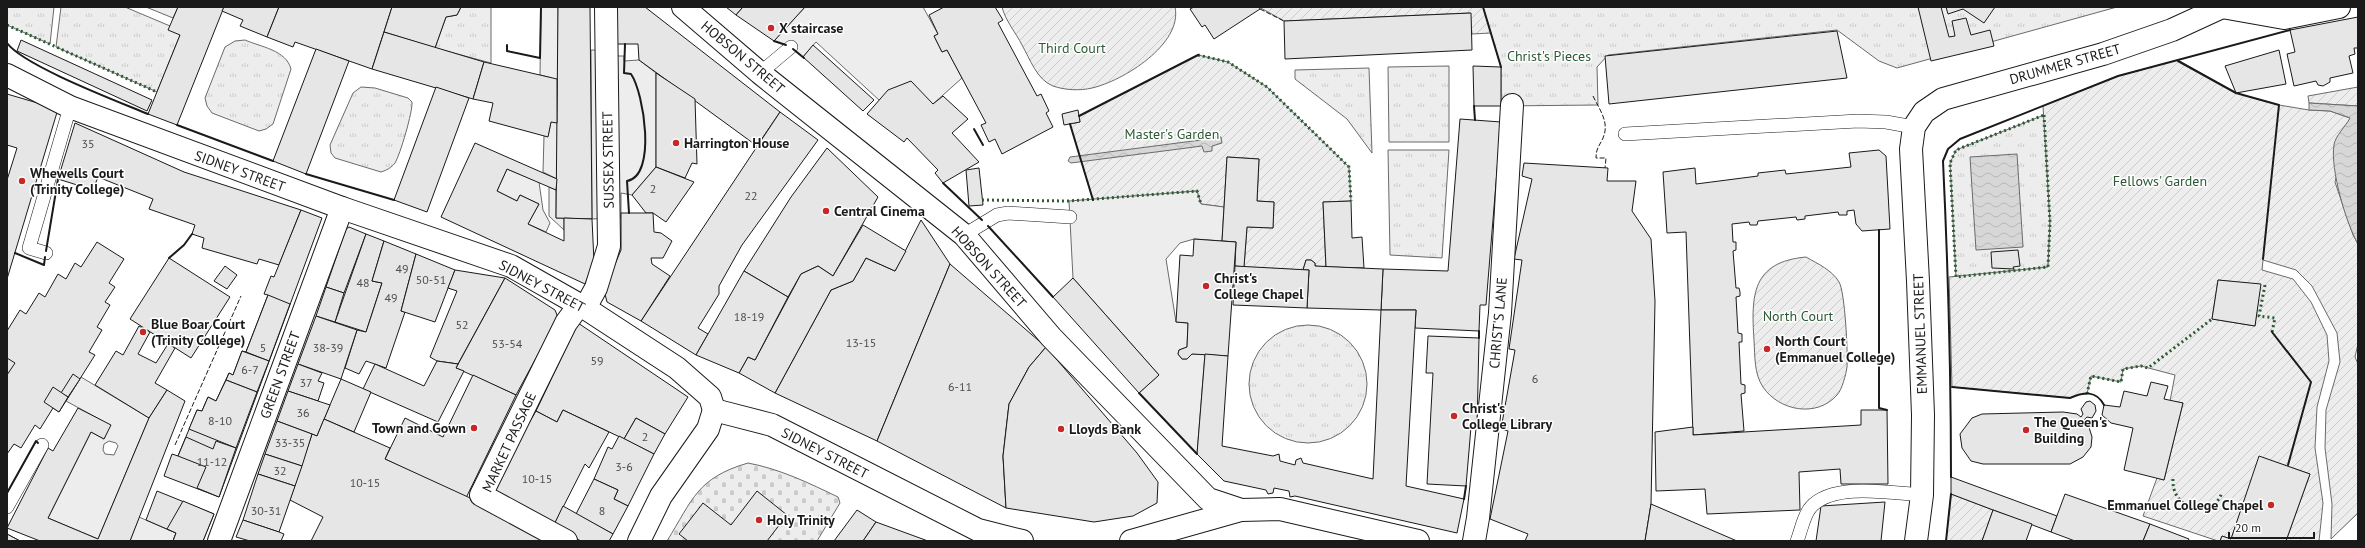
<svg xmlns="http://www.w3.org/2000/svg" width="2365" height="548" font-family="'PT Sans',sans-serif">
<style>
.grass{fill:url(#grass-tufts);stroke:#6a6a6a}
.cemetery{fill:url(#cemetery-stones);stroke:#6a6a6a}
.garden{fill:url(#garden-furrows);stroke:#6a6a6a;fill-rule:evenodd}
.built{fill:#ededed;stroke:#6a6a6a;fill-rule:evenodd}
.water{fill:url(#water-waves);stroke:#6a6a6a}
.building{fill:#e6e6e6;stroke:#1a1a1a}
.lines{fill:none;stroke-linecap:round;stroke-linejoin:round}
.lane-casing{stroke:#1a1a1a;stroke-width:14}
.street-casing{stroke:#1a1a1a;stroke-width:24}
.lane{stroke:#fff;stroke-width:13}
.street{stroke:#fff;stroke-width:22}
.hedge{stroke:#2b5a34;stroke-width:3;stroke-dasharray:2 3;stroke-linecap:butt}
.fence{stroke:#1a1a1a;stroke-width:1;stroke-dasharray:5 2;stroke-linecap:butt}
.wall{stroke:#1a1a1a;stroke-width:2}
.poi-dot{fill:#c62828;stroke:#fff;stroke-width:1.5}
.labels{text-anchor:middle;dominant-baseline:central;stroke-width:3;stroke-linejoin:round;paint-order:stroke}
.number-label{font-size:12px;fill:#4d4d4d}
.poi-label{font-size:14px;font-weight:bold;fill:#1a1a1a;stroke:#fff;text-anchor:start}
.park-label{font-size:14px;fill:#2b5a34;stroke:#fff}
.street-label{font-size:14px;fill:#1a1a1a;stroke:#fff}
</style>
<defs>
<pattern id="grass-tufts" width="24" height="20" patternUnits="userSpaceOnUse"><rect width="24" height="20" fill="#ededed"/><path d="M3 7l-1-3M5 7V3M7 7l1-3M15 17l-1-3M17 17v-4M19 17l1-3" fill="none" stroke="#cbcbcb"/></pattern>
<pattern id="cemetery-stones" width="16" height="16" patternUnits="userSpaceOnUse"><rect width="16" height="16" fill="#ededed"/><path d="M2 7V4a2 2 0 0 1 4 0v3zM10 15v-3a2 2 0 0 1 4 0v3z" fill="#cbcbcb"/></pattern>
<pattern id="garden-furrows" width="10" height="10" patternUnits="userSpaceOnUse"><rect width="10" height="10" fill="#ededed"/><path d="M-1 1l2-2M0 10L10 0M9 11l2-2" fill="none" stroke="#cbcbcb"/></pattern>
<pattern id="water-waves" width="16" height="10" patternUnits="userSpaceOnUse"><rect width="16" height="10" fill="#d7d7d7"/><path d="M0 5q4-4 8 0t8 0" fill="none" stroke="#b8b8b8"/></pattern>
</defs>
<rect width="100%" height="100%" fill="#fff"/>
<g class="grass">
<polygon points="7,7 54,7 50,44 7,25"/>
<polygon points="61,7 125,7 170,26 180,35 157,92 56,47"/>
<polygon points="146,7 178,7 173,18"/>
<polygon points="461,7 491,7 491,63 435,48 446,17 457,15"/>
<polygon points="1483,7 2117,7 1897,68 1879,61 1837,30 1608,55 1597,67 1598,105 1501,106 1501,67"/>
<path d="M245,40C261,47 286,50 291,69L273,124L266,129L259,131L212,113L207,106L205,98L225,47L235,41Z"/>
<polygon points="1449,66 1449,142 1389,142 1388,67"/>
<polygon points="1369,68 1372,153 1347,119 1295,79 1295,70"/>
<path d="M361,87L375,88L408,98L412,102C413,111 400,155 395,163C391,168 387,170 381,172L335,158L331,153L330,145L353,93Z"/>
<polygon points="2044,115 2050,222 2048,267 1956,277 1950,163 1956,150"/>
<polygon points="1388,150 1449,150 1442,258 1390,255"/>
<circle cx="1308" cy="384" r="59"/>
</g>
<path class="cemetery" d="M748,463C780,469 809,483 838,497L840,503L817,541H667C693,499 697,478 748,463Z"/>
<g class="garden">
<path d="M1002,7H1175C1183,44 1123,81 1092,88C1080,91 1064,90 1053,86C1037,80 1030,59 1022,45C1016,33 1005,20 1002,7Z"/>
<polygon points="1259,7 1483,7 1491,33 1472,34 1470,13 1284,21"/>
<polygon points="1198,55 1228,62 1267,87 1349,167 1351,201 1323,202 1326,267 1315,266 1315,263 1311,260 1306,260 1303,270 1244,267 1247,227 1273,228 1274,202 1257,201 1259,159 1227,157 1224,207 1201,204 1197,191 1093,200 1070,124 1080,122 1079,116"/>
<path d="M2178,60L2236,93L2279,105L2309,110L2330,111L2350,118L2335,182L2353,235L2358,244V344L2355,357L2358,364V513L2331,539L2332,504L2325,448L2326,410L2340,362L2337,333L2312,286L2296,270L2263,260L2262,270L2293,279L2311,302L2327,335L2329,361L2317,407L2315,448L2323,503L2319,541H2286L2310,474L2260,457L2231,539L2222,536L2220,541H2218L2143,516L2157,478L2164,480L2183,403L2170,401L2175,375L2141,366L2123,369L2121,382L2091,376L2087,394H2079L2070,398L1952,387L1949,277L2048,267L2050,222L2043,106L2118,76ZM2218,280L2260,285L2255,326L2212,319Z"/>
<polygon points="2358,87 2358,106 2309,103 2308,96"/>
<path d="M1806,257C1818,264 1832,270 1839,282C1845,291 1848,354 1847,367C1846,374 1842,390 1837,395C1817,418 1779,411 1763,387C1754,374 1755,356 1754,340C1751,295 1752,262 1806,257Z"/>
<polygon points="1951,494 1993,510 1982,541 1946,541"/>
</g>
<g class="built">
<polygon points="541,7 558,7 557,179 543,172 544,136 548,136 551,122 552,78 540,75"/>
<polygon points="805,7 923,7 938,34 934,36 942,52 947,50 962,78 933,104 879,100 816,42 803,57 791,47 774,41"/>
<polygon points="591,50 617,51 618,56 624,56 624,61 639,60 656,73 656,167 632,195 621,193 621,217 592,219"/>
<polygon points="507,169 539,182 543,210 550,223 546,232 528,224 539,204 520,195 517,201 497,191"/>
<polygon points="549,187 556,190 556,218 564,218 564,230 549,216"/>
<polygon points="1197,191 1201,204 1224,207 1222,241 1194,239 1180,243 1166,259 1176,322 1188,323 1187,347 1179,350 1178,354 1182,359 1187,359 1192,354 1205,354 1197,454 1139,393 1159,375 1073,278 1069,201"/>
<path d="M81,377L149,418L98,539L48,518L91,432L104,439L110,425L66,401ZM109,441L116,443L118,446L114,455L105,454L103,450L104,444Z"/>
<polygon points="139,517 176,533 173,541 130,541"/>
</g>
<g class="water">
<path d="M2309,103L2358,106V244C2346,223 2330,169 2334,145C2335,136 2346,126 2350,118L2330,111L2309,110Z"/>
<polygon points="1209,133 1210,137 1221,137 1222,143 1212,146 1212,151 1204,152 1202,146 1071,163 1068,161 1070,157 1201,140 1200,135"/>
<polygon points="2017,154 2023,247 1976,250 1970,157"/>
</g>
<g class="building">
<polygon points="178,7 224,7 177,125 148,114 180,35 168,30"/>
<polygon points="224,7 279,7 267,37 240,26 243,20 222,11"/>
<polygon points="279,7 392,7 372,69 295,42 293,47 267,37"/>
<polygon points="392,7 461,7 457,15 446,17 435,48 384,32"/>
<polygon points="558,7 590,7 592,219 556,218"/>
<polygon points="615,7 645,7 780,112 757,146 639,60 638,44 617,44"/>
<polygon points="726,7 743,7 736,15"/>
<polygon points="743,7 805,7 774,41 736,15"/>
<polygon points="944,7 995,7 1003,20 998,23 1037,96 1041,94 1049,111 1046,113 1053,127 1002,154 995,139 989,142 981,125 986,123 947,50 942,52 934,36 938,34 929,15"/>
<polygon points="1194,7 1259,7 1260,9 1214,39 1205,25 1202,27 1190,9"/>
<polygon points="1918,7 1941,7 1949,37 1955,36 1952,21 1966,18 1971,35 1990,30 1994,46 1931,61"/>
<polygon points="1946,7 1995,7 1984,23 1963,9 1948,14"/>
<polygon points="1471,13 1472,50 1285,59 1284,21"/>
<polygon points="2358,17 2358,48 2354,48 2355,54 2349,56 2353,73 2330,78 2330,82 2323,86 2318,85 2316,81 2294,86 2287,54 2295,52 2290,30"/>
<polygon points="1837,31 1847,78 1609,104 1605,56"/>
<polygon points="384,32 484,62 473,99 372,69"/>
<polygon points="21,40 152,100 147,111 17,51"/>
<polygon points="813,45 874,100 863,111 803,57"/>
<polygon points="316,49 349,61 306,174 273,161"/>
<polygon points="2279,50 2286,84 2236,93 2225,66"/>
<polygon points="484,62 557,79 557,123 551,122 548,137 489,121 493,103 473,99"/>
<polygon points="1473,66 1501,67 1501,106 1474,106"/>
<polygon points="656,73 695,99 697,164 692,163 685,178 656,167"/>
<polygon points="911,81 933,104 943,96 968,119 952,133 979,162 943,183 935,173 938,170 907,138 904,142 867,114 888,90"/>
<polygon points="436,87 469,98 427,212 394,200"/>
<polygon points="7,94 58,109 7,279 7,180 17,148 7,145"/>
<polygon points="1078,110 1080,122 1064,125 1062,114"/>
<polygon points="780,112 818,140 742,245 719,286 719,294 698,328 708,334 696,355 641,321"/>
<polygon points="1460,119 1501,122 1486,305 1480,305 1479,331 1415,328 1416,310 1381,310 1383,269 1448,271"/>
<polygon points="75,123 184,172 301,210 279,265 259,259 257,264 202,248 204,238 192,234 195,225 149,209 153,199 98,177 93,190 58,179"/>
<polygon points="475,143 557,179 556,190 507,169 497,191 517,201 520,195 539,204 528,224 564,241 564,218 592,219 594,262 585,284 441,217"/>
<polygon points="827,148 878,197 833,276 818,266 801,274 788,297 744,271 791,197"/>
<polygon points="1879,150 1886,156 1890,229 1862,231 1856,224 1854,210 1847,211 1847,215 1839,215 1838,212 1805,216 1805,219 1797,220 1796,217 1758,221 1757,225 1750,225 1749,222 1732,224 1733,242 1736,242 1736,250 1733,251 1736,288 1739,288 1740,292 1740,296 1736,297 1738,333 1742,334 1742,342 1739,342 1741,384 1745,385 1745,393 1741,394 1744,431 1693,435 1686,232 1667,233 1663,172 1695,168 1696,184 1758,176 1758,173 1785,170 1786,174 1851,167 1849,153"/>
<polygon points="1227,157 1259,159 1257,201 1274,202 1273,228 1247,227 1244,267 1235,266 1236,242 1222,241"/>
<polygon points="1524,163 1608,168 1607,181 1636,181 1632,211 1651,239 1655,301 1651,504 1645,541 1525,541 1528,534 1490,519 1508,431 1501,429 1515,350 1509,349 1522,260 1514,259 1532,179 1522,176"/>
<polygon points="656,167 694,182 666,222 653,213 646,213 632,195"/>
<polygon points="979,168 983,205 969,206 966,170"/>
<polygon points="1351,201 1352,238 1362,237 1364,268 1326,267 1323,202"/>
<polygon points="301,210 322,218 219,497 164,476 172,454 178,456 197,410 202,411 208,397 216,401 229,373 233,375 242,351 246,352 268,295 264,294 271,276 274,277"/>
<polygon points="621,213 653,213 654,232 661,233 672,241 663,258 651,258 652,264 670,276 641,321 607,302 604,290 621,250"/>
<polygon points="921,220 950,264 877,441 775,393 831,290 853,281 866,258 895,271"/>
<polygon points="863,225 906,251 895,271 866,258 853,281 831,290 775,393 739,373 748,357 755,360 801,274 818,266 833,276"/>
<polygon points="349,227 366,234 344,293 326,287 346,229"/>
<polygon points="366,234 384,241 372,281 382,283 366,332 335,322"/>
<polygon points="1194,239 1236,242 1228,356 1192,354 1187,359 1182,359 1178,354 1179,350 1187,347 1188,323 1176,322 1180,255 1193,256"/>
<polygon points="384,241 416,254 401,311 405,312 386,368 366,361 359,374 345,368 357,330 366,332 382,283 372,281"/>
<polygon points="97,242 124,259 109,283 115,287 105,302 110,305 97,327 102,330 89,352 95,355 59,412 53,408 40,429 35,425 21,448 14,444 7,454 7,331 20,310 26,314 39,293 45,297 58,274 66,279 75,263 81,267"/>
<polygon points="2018,250 2020,266 2013,267 2014,269 1992,268 1991,252"/>
<polygon points="416,254 455,270 435,322 401,311"/>
<polygon points="169,258 230,297 191,358 130,319"/>
<polygon points="1306,260 1311,260 1315,263 1315,266 1383,269 1381,310 1307,308 1309,270 1303,270"/>
<polygon points="950,264 1046,347 1029,367 1009,404 1003,456 1006,508 877,441"/>
<polygon points="225,266 237,275 227,289 214,281"/>
<polygon points="1235,266 1309,270 1307,308 1233,305"/>
<polygon points="455,270 505,278 458,364 437,361 430,357 457,291 448,288"/>
<polygon points="744,271 788,297 755,360 748,357 739,373 696,355"/>
<polygon points="505,278 555,310 557,315 555,323 516,395 456,368"/>
<polygon points="1073,278 1159,375 1139,393 1053,297"/>
<polygon points="2218,280 2261,284 2255,326 2212,319"/>
<polygon points="326,287 344,293 335,322 316,316"/>
<polygon points="268,295 290,304 269,361 246,352"/>
<polygon points="1381,310 1416,310 1406,486 1464,499 1457,533 1295,496 1290,497 1289,491 1274,488 1273,493 1268,494 1266,490 1224,481 1197,454 1205,354 1228,356 1222,446 1273,456 1279,454 1280,461 1295,465 1296,460 1301,458 1303,463 1373,479"/>
<polygon points="316,316 357,330 341,379 298,364"/>
<polygon points="578,323 688,397 665,434 636,418 624,439 563,410 557,422 536,411"/>
<polygon points="139,326 150,332 138,354 156,363 168,344 175,348 155,383 167,390 149,418 95,385 116,351 123,355"/>
<polygon points="1428,336 1479,338 1477,428 1471,427 1466,486 1427,484 1433,373 1426,373"/>
<polygon points="1046,347 1137,453 1158,482 1157,503 1133,516 1094,522 1006,508 1003,456 1009,404 1029,367"/>
<polygon points="242,351 269,361 257,392 226,380 229,373 233,375"/>
<polygon points="7,358 15,363 7,375"/>
<polygon points="437,361 458,364 456,368 464,371 438,422 363,389 375,364 424,386"/>
<polygon points="298,364 322,373 318,381 324,383 318,401 288,391"/>
<polygon points="73,374 80,379 68,397 61,393"/>
<polygon points="473,375 516,395 466,498 385,459 405,418 443,437"/>
<polygon points="341,379 371,392 354,432 324,419"/>
<polygon points="226,380 257,392 236,448 189,429 197,410 202,411 208,397 216,401"/>
<polygon points="2151,382 2168,386 2164,399 2183,403 2164,480 2124,470 2133,428 2111,423 2102,415 2104,405 2120,407 2124,391 2147,396"/>
<polygon points="53,387 68,397 59,412 44,402"/>
<polygon points="167,390 185,401 130,541 40,541 7,528 48,448 53,451 78,408 111,425 104,439 91,432 48,518 98,539 149,418"/>
<polygon points="288,391 330,405 317,436 277,421"/>
<polygon points="2090,401 2095,405 2096,411 2092,418 2087,417 2084,420 2088,424 2092,437 2091,447 2083,457 2070,464 1983,464 1971,461 1962,448 1960,434 1972,418 1982,414 2063,412 2077,414 2081,417 2083,414 2081,409 2086,402"/>
<polygon points="563,410 609,432 589,468 585,464 553,527 492,493 491,487 536,411 557,422"/>
<polygon points="1861,410 1887,410 1888,484 1841,484 1840,469 1799,472 1800,510 1707,514 1705,489 1656,491 1655,432 1693,427 1693,435 1861,425"/>
<polygon points="636,418 665,434 654,454 624,439"/>
<polygon points="324,419 390,448 385,459 492,508 555,541 311,541 323,517 290,500 312,434 317,436"/>
<polygon points="277,421 312,434 302,466 265,454"/>
<polygon points="619,436 654,454 628,506 614,499 618,490 594,479 608,447 612,449"/>
<polygon points="186,437 213,449 216,441 236,448 219,497 197,488 206,467 178,456"/>
<polygon points="265,454 302,466 295,486 258,474"/>
<polygon points="2259,456 2310,474 2286,541 2220,541 2222,536 2231,539"/>
<polygon points="258,474 295,486 279,532 243,520"/>
<polygon points="1951,477 2057,516 2051,532 1951,494"/>
<polygon points="594,479 618,490 614,499 628,506 613,534 576,514"/>
<polygon points="157,491 214,514 203,541 173,541 176,533 146,520"/>
<polygon points="757,491 787,515 767,541 688,541 679,534 703,503 731,525"/>
<polygon points="2065,494 2150,524 2143,541 2075,541 2051,532"/>
<polygon points="183,501 214,514 203,541 173,541 176,533 167,529"/>
<polygon points="1885,502 1881,541 1816,541 1821,506"/>
<polygon points="1651,504 1737,541 1645,541"/>
<polygon points="563,506 613,534 609,541 581,541 553,527"/>
<polygon points="857,510 876,522 863,541 834,541"/>
<polygon points="1993,510 2032,524 2026,541 1982,541"/>
<polygon points="243,520 279,532 284,534 281,541 250,541 236,537"/>
<polygon points="876,522 928,541 863,541"/>
<polygon points="2150,524 2189,539 2188,541 2143,541"/>
<polygon points="7,534 20,541 7,541"/>
<polygon points="7,534 20,541 7,541"/>
</g>
<g class="lines">
<defs>
<g id="lane">
<polyline points="760,73 791,47"/>
<polyline points="1625,134 1858,121 1886,122 1914,127"/>
<polyline points="964,235 997,215 1008,213 1070,217"/>
<polyline points="46,253 29,248 70,107"/>
<polyline points="7,507 42,445"/>
<path d="M1797,541C1801,531 1804,514 1811,507C1833,482 1892,493 1922,495"/>
</g>
<g id="street">
<polyline points="683,7 760,73 964,235 1051,337 1208,499 1241,510"/>
<polyline points="2222,7 2284,18 2339,7"/>
<polyline points="7,75 70,107 342,208 511,266 585,308 677,368 710,397 714,410"/>
<polyline points="585,308 596,288 609,246 606,7"/>
<polyline points="714,410 772,425 978,530 1022,541"/>
<polyline points="219,541 342,208"/>
<polyline points="566,541 481,495 566,323 579,305"/>
<polyline points="639,541 661,496 708,429 714,410"/>
<polyline points="1131,541 1241,510 1280,509 1418,541"/>
<polyline points="1474,541 1478,518 1500,313 1512,105"/>
<polyline points="1916,541 1922,495 1923,415 1918,281 1911,149 1914,127 1924,112 1943,99 2103,54 2172,30 2222,7"/>
</g>
</defs>
<use href="#lane" class="lane-casing"/>
<use href="#street" class="street-casing"/>
<use href="#lane" class="lane"/>
<use href="#street" class="street"/>
<g class="hedge">
<polyline points="7,25 157,92"/>
<polyline points="1198,55 1228,62 1267,87 1349,167 1351,201"/>
<polygon points="2044,115 2050,222 2048,267 1956,277 1950,163 1956,150"/>
<polyline points="982,200 1069,201 1197,191 1201,204"/>
<polyline points="2265,285 2259,316 2275,318 2272,332"/>
<polyline points="2087,394 2091,376 2121,382 2123,369 2141,366 2148,368 2212,319"/>
<path d="M2173,479C2171,511 2214,520 2222,492"/>
</g>
<g class="fence">
<polyline points="1260,9 1284,21"/>
<path d="M1593,96C1599,109 1610,122 1603,138C1600,145 1596,148 1596,158H1606L1605,168"/>
<polyline points="175,445 241,296"/>
</g>
<g class="wall">
<polyline points="1483,7 1501,67"/>
<polyline points="774,41 786,45"/>
<path d="M7,43C24,66 117,101 148,114"/>
<path d="M625,44L624,73L631,74C644,93 657,176 627,181L629,213"/>
<polyline points="507,45 507,51 540,58 541,7"/>
<polyline points="793,49 804,58"/>
<polyline points="2178,61 2236,93 2279,105 2263,259"/>
<polyline points="1474,106 1475,120"/>
<polyline points="1079,116 1198,55"/>
<polyline points="1070,124 1093,200"/>
<polyline points="177,125 273,161"/>
<polyline points="974,129 983,145"/>
<polyline points="306,174 394,200"/>
<polyline points="943,183 982,220"/>
<polyline points="988,226 1053,297"/>
<polyline points="1879,230 1879,408 1887,410"/>
<polyline points="46,251 58,179"/>
<polyline points="15,253 44,265 45,257"/>
<polyline points="169,258 184,245 192,234"/>
<polyline points="2272,332 2311,382 2288,465"/>
<polyline points="1479,338 1479,331"/>
<path d="M1952,387L2070,398C2084,392 2096,390 2104,405"/>
<polyline points="1139,393 1197,454"/>
<path d="M1951,477C1951,371 1948,267 1943,161L1948,149L1960,139L2118,76L2290,30"/>
<polyline points="7,493 36,441 38,443"/>
<polyline points="1464,499 1466,486"/>
<polyline points="1946,541 1951,494"/>
</g>
</g>
<g class="poi-dot">
<circle cx="771" cy="28" r="4"/>
<circle cx="676" cy="143" r="4"/>
<circle cx="22" cy="181" r="4"/>
<circle cx="826" cy="211" r="4"/>
<circle cx="1206" cy="286" r="4"/>
<circle cx="143" cy="332" r="4"/>
<circle cx="1767" cy="349" r="4"/>
<circle cx="1454" cy="416" r="4"/>
<circle cx="474" cy="428" r="4"/>
<circle cx="1061" cy="429" r="4"/>
<circle cx="2026" cy="430" r="4"/>
<circle cx="2271" cy="505" r="4"/>
<circle cx="759" cy="520" r="4"/>
</g>
<g class="labels">
<g class="number-label">
<text x="88" y="143">35</text>
<text x="653" y="188">2</text>
<text x="751" y="195">22</text>
<text x="402" y="268">49</text>
<text x="431" y="279">50-51</text>
<text x="363" y="282">48</text>
<text x="391" y="297">49</text>
<text x="749" y="316">18-19</text>
<text x="462" y="324">52</text>
<text x="861" y="342">13-15</text>
<text x="507" y="343">53-54</text>
<text x="263" y="347">5</text>
<text x="328" y="347">38-39</text>
<text x="597" y="360">59</text>
<text x="250" y="369">6-7</text>
<text x="1535" y="378">6</text>
<text x="306" y="382">37</text>
<text x="960" y="386">6-11</text>
<text x="303" y="412">36</text>
<text x="220" y="420">8-10</text>
<text x="645" y="436">2</text>
<text x="290" y="442">33-35</text>
<text x="212" y="461">11-12</text>
<text x="624" y="466">3-6</text>
<text x="280" y="470">32</text>
<text x="537" y="478">10-15</text>
<text x="365" y="482">10-15</text>
<text x="266" y="510">30-31</text>
<text x="602" y="510">8</text>
</g>
<g class="poi-label">
<text x="779" y="28">X staircase</text>
<text x="684" y="143">Harrington House</text>
<text x="30" y="173">Whewells Court<tspan x="30" dy="16">(Trinity College)</tspan></text>
<text x="834" y="211">Central Cinema</text>
<text x="1214" y="278">Christ's<tspan x="1214" dy="16">College Chapel</tspan></text>
<text x="151" y="324">Blue Boar Court<tspan x="151" dy="16">(Trinity College)</tspan></text>
<text x="1775" y="341">North Court<tspan x="1775" dy="16">(Emmanuel College)</tspan></text>
<text x="1462" y="408">Christ's<tspan x="1462" dy="16">College Library</tspan></text>
<text x="2034" y="422">The Queen's<tspan x="2034" dy="16">Building</tspan></text>
<text x="466" y="428" text-anchor="end">Town and Gown</text>
<text x="1069" y="429">Lloyds Bank</text>
<text x="2263" y="505" text-anchor="end">Emmanuel College Chapel</text>
<text x="767" y="520">Holy Trinity</text>
</g>
<g class="park-label">
<text x="1072" y="48">Third Court</text>
<text x="1549" y="56">Christ's Pieces</text>
<text x="1172" y="134">Master's Garden</text>
<text x="2160" y="181">Fellows' Garden</text>
<text x="1798" y="316">North Court</text>
</g>
<g class="street-label">
<text transform="translate(743 57) rotate(40)">HOBSON STREET</text>
<text transform="translate(2065 64) rotate(-16)">DRUMMER STREET</text>
<text transform="translate(608 160) rotate(-91)">SUSSEX STREET</text>
<text transform="translate(240 171) rotate(20)">SIDNEY STREET</text>
<text transform="translate(989 267) rotate(48)">HOBSON STREET</text>
<text transform="translate(542 286) rotate(28)">SIDNEY STREET</text>
<text transform="translate(1498 323) rotate(-85)">CHRIST'S LANE</text>
<text transform="translate(1920 334) rotate(-92)">EMMANUEL STREET</text>
<text transform="translate(280 375) rotate(-70)">GREEN STREET</text>
<text transform="translate(509 442) rotate(-65)">MARKET PASSAGE</text>
<text transform="translate(825 453) rotate(27)">SIDNEY STREET</text>
</g>
</g>
<rect width="2365" height="548" fill="none" stroke="#1a1a1a" stroke-width="16"/>
<path d="M2229 532v6h85v-6" fill="none" stroke="#1a1a1a" stroke-width="2"/>
<text x="2235" y="532" font-size="12" fill="#1a1a1a" stroke="#ffffff" stroke-width="3" paint-order="stroke">20 m</text>
</svg>
